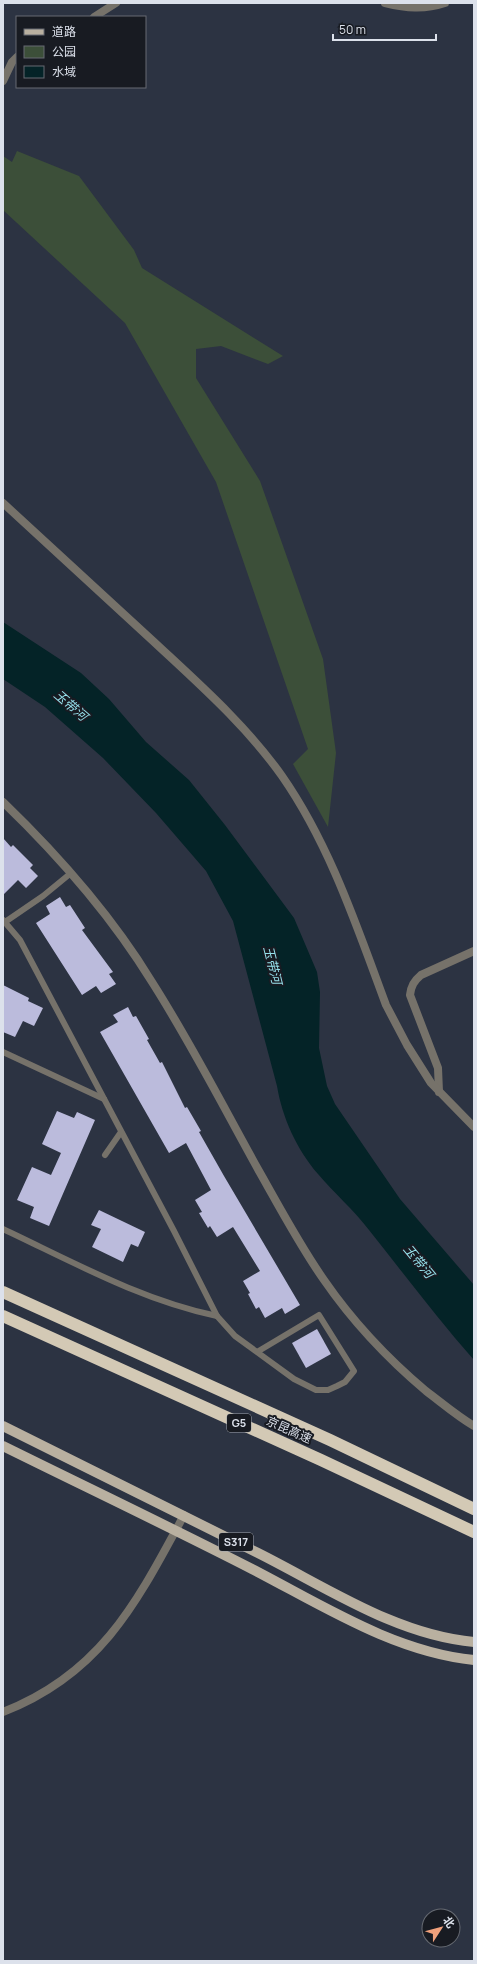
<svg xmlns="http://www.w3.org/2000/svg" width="477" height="1964" viewBox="0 0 477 1964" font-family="Manrope,'Noto Sans SC',sans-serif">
	<rect width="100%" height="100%" fill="#2c3342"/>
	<!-- green -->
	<path fill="#3c4f39" d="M 17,151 L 79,176 L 134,250 L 142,268 L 283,356 L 268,364 L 221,346 L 196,349 L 196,378 L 260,481 L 323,659 L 336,753 L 328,827 L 293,764 L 308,749 L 216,482 L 125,323 L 3,210 L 3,156 L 12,162 Z"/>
	<!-- water -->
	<path fill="#042327" d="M 3,622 L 81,673 L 109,699 L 146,742 L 189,780 L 225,825 L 294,918 L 317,972 L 320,992 L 319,1048 L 327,1086 L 335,1104 L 400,1199 L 474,1285 L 474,1360 C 437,1318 404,1274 369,1230 C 354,1210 334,1193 318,1174 C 297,1150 282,1117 277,1086 L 233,921 L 206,871 L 156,813 L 103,758 L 45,707 L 3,679 Z"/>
	<!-- building -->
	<g fill="#bbbbdc">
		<path d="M 3,838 L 11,847 L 13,845 L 33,865 L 30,868 L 38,876 L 26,888 L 18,880 L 3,895 Z"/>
		<path d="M 60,897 L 66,907 L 70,905 L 85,928 L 82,930 L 113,972 L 109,974 L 116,984 L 101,993 L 96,986 L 82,995 L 36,923 L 50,914 L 46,906 Z"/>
		<path d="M 3,985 L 29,998 L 28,1001 L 43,1008 L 34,1026 L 23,1021 L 15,1037 L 3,1032 Z"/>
		<path d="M 128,1007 L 133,1017 L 136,1016 L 149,1039 L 147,1040 L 160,1063 L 162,1062 L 185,1108 L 187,1107 L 201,1131 L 199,1132 L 224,1176 L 300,1305 L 285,1314 L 282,1308 L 265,1318 L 259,1307 L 256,1309 L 248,1294 L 250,1293 L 243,1281 L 260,1271 L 233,1227 L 217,1237 L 210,1226 L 208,1228 L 199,1213 L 202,1212 L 195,1200 L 211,1190 L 186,1143 L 169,1153 L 100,1032 L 118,1022 L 113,1015 Z"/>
		<path d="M 57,1111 L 74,1118 L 77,1112 L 95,1120 L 49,1226 L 30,1218 L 34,1207 L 17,1200 L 32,1167 L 51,1175 L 61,1153 L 42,1144 Z"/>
		<path d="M 99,1210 L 145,1232 L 138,1247 L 131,1244 L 123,1262 L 92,1247 L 101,1229 L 91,1225 Z"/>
		<path d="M 317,1329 L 331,1354 L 306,1368 L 292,1343 Z"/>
	</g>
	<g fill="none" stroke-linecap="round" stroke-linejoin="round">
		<!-- service -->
		<g stroke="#76726a" stroke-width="6">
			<path d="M 3,920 L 20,940 L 174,1231 L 217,1316 L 235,1336 L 294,1379 L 316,1390 L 328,1390 L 337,1386 L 345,1382 L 354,1371 L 319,1315 L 257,1352"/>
			<path d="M 5,922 L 43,896 L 71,873"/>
			<path d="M 3,1052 L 104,1099"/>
			<path d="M 105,1155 L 121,1132"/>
			<path d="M 3,1229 C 73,1262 141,1300 217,1316"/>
		</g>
		<!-- minor -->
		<g stroke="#76726a" stroke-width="8">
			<path d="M 385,3 C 406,8 424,10 445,3"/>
			<path d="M 94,17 L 116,3"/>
			<path d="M 3,81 L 12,62 L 17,57"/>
			<path d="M 439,1092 L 438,1068 L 410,995 C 411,986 414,981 421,975 L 474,951"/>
		</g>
		<!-- tertiary -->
		<g stroke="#76726a" stroke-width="8">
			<path d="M 3,503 C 53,549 103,595 153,641 C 198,683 246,725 282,776 C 330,845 357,927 386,1005 L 407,1045 L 431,1083 L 474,1127"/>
			<path d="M 3,802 C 59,856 111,915 152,982 C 191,1043 224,1108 259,1171 C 280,1208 300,1246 324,1280 C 353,1322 388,1359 426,1391 C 442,1403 457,1416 474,1426"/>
			<path d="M 3,1712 C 101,1674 137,1602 184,1515"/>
		</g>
		<!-- primary -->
		<g stroke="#b9b0a0" stroke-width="10">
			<path d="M 3,1426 C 88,1468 173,1510 258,1553 C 326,1587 396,1635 474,1642"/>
			<path d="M 3,1446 C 86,1487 170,1527 252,1569 C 322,1605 394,1652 474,1660"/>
		</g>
		<!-- motorway -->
		<g stroke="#d3c9b5" stroke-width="12">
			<path d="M 3,1292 L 330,1440 L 474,1509"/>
			<path d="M 3,1316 L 321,1460 L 474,1532"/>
		</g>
	</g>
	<g text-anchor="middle" stroke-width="4" stroke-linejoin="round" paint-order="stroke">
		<!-- shield labels -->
		<g fill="#181b22" stroke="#a1a6af" stroke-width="1">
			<rect x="227" y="1414" width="24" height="18" rx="3"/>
			<rect x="219" y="1533" width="34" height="18" rx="3"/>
		</g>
		<g font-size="11" font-weight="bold" fill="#dce1eb">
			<text x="239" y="1427">G5</text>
			<text x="236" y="1546">S317</text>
		</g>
		<!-- street labels -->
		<g font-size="12" fill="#dce1eb" stroke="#181b22">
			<text transform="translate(289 1430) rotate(24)" y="4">京昆高速</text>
		</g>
		<!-- water labels -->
		<g font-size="13" font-style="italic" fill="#95dfea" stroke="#181b22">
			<text transform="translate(71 705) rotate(41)" y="5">玉带河</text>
			<text transform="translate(273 965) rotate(76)" y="5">玉带河</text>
			<text transform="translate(419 1261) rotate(50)" y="5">玉带河</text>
		</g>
	</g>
	<!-- border -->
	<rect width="477" height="1964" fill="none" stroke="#dce1eb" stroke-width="8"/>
	<!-- legend -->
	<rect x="16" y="16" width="130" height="72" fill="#181b22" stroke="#666a72"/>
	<rect x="24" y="29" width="20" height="6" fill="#b9b0a0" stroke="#666a72"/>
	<text x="52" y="36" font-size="12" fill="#dce1eb">道路</text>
	<rect x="24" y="46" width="20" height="12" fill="#3c4f39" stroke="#666a72"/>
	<text x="52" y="56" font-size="12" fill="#dce1eb">公园</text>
	<rect x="24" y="66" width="20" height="12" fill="#042327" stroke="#666a72"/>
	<text x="52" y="76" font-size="12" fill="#dce1eb">水域</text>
	<!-- north arrow -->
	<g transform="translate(441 1928) rotate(54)"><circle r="19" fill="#181b22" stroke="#666a72"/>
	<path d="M0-3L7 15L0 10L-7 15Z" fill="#f1a17c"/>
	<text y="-6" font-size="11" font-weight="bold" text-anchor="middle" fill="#dce1eb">北</text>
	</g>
	<!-- scale -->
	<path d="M333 34v6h103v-6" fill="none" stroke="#dce1eb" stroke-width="2"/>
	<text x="339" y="34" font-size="12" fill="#dce1eb" stroke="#181b22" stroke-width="3" paint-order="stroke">50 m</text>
</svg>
